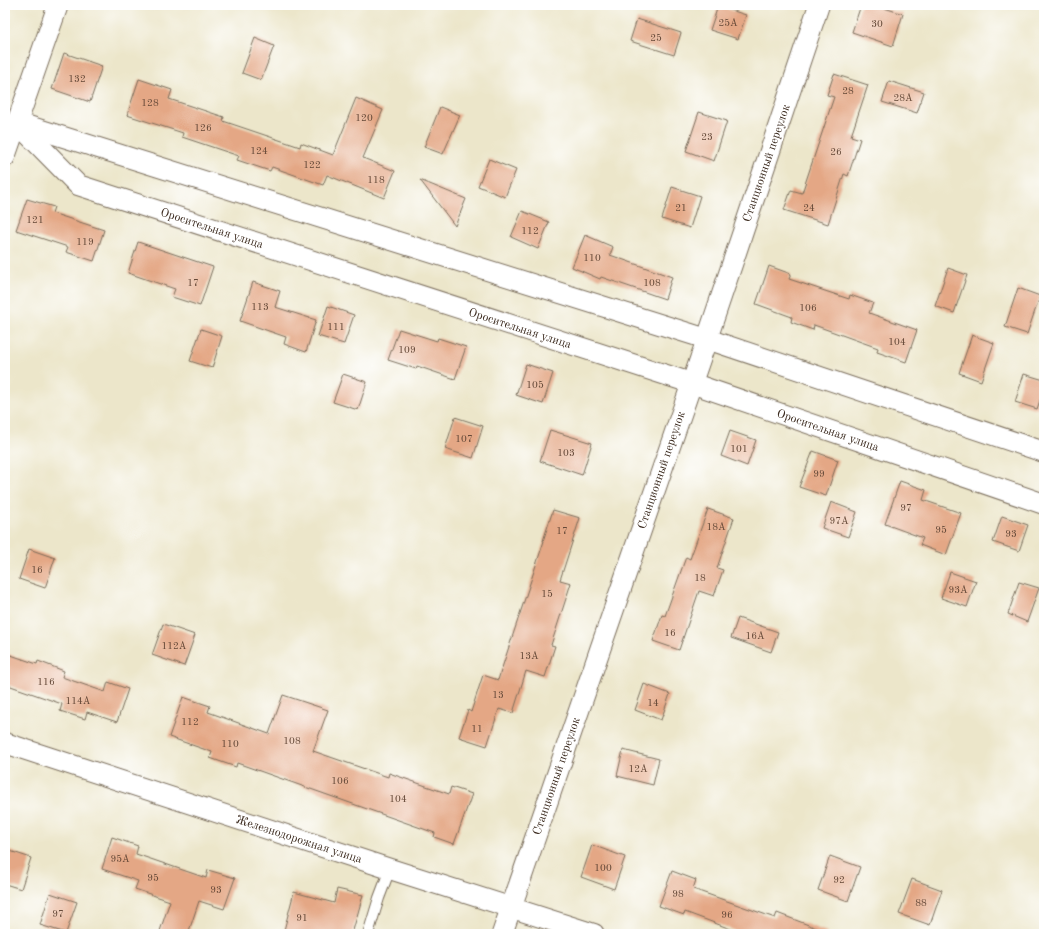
<svg xmlns="http://www.w3.org/2000/svg" width="1049" height="939" viewBox="0 0 1049 939" font-family="'Old Standard TT',serif">
	<rect width="100%" height="100%" fill="#fff"/>
	<filter id="ink" filterUnits="userSpaceOnUse"><feTurbulence type="fractalNoise" baseFrequency=".025" numOctaves="2"/><feDisplacementMap in="SourceGraphic" scale="8" xChannelSelector="R" yChannelSelector="G"/><feConvolveMatrix kernelMatrix="1 2 1 2 8 2 1 2 1" color-interpolation-filters="sRGB"/></filter>
	<filter id="wash" filterUnits="userSpaceOnUse"><feTurbulence type="fractalNoise" baseFrequency=".012" numOctaves="4" result="noise"/><feDisplacementMap in="SourceGraphic" scale="16" xChannelSelector="R" yChannelSelector="G"/><feGaussianBlur stdDeviation="0.9" result="paint"/><feColorMatrix in="noise" values="0 0 0 0 0 0 0 0 0 0 0 0 0 0 0 0 0 1.4 0 .05"/><feComposite in="paint" operator="in"/></filter>
	<g filter="url(#wash)">
		<rect width="100%" height="100%" fill="#ece6ca"/>
		<g id="blocks">
			<!-- building -->
			<g fill="#e4a785">
				<path d="M 861,5 L 875,5 L 903,14 L 893,46 L 852,32 Z"/>
				<path d="M 718,6 L 746,15 L 738,39 L 710,30 Z"/>
				<path d="M 637,19 L 681,33 L 674,55 L 630,41 Z"/>
				<path d="M 255,38 L 274,46 L 261,80 L 242,73 Z"/>
				<path d="M 64,53 L 102,66 L 90,102 L 52,89 Z"/>
				<path d="M 834,74 L 868,85 L 851,136 L 860,139 L 848,176 L 844,174 L 828,224 L 784,210 L 791,190 L 802,193 L 834,97 L 827,95 Z"/>
				<path d="M 139,79 L 172,90 L 169,99 L 224,117 L 223,121 L 300,147 L 301,143 L 333,155 L 356,98 L 383,110 L 363,158 L 395,171 L 384,198 L 327,175 L 323,185 L 272,167 L 270,171 L 237,160 L 239,156 L 182,137 L 183,133 L 127,115 Z"/>
				<path d="M 889,81 L 924,92 L 917,113 L 882,102 Z"/>
				<path d="M 440,107 L 460,115 L 443,154 L 424,147 Z"/>
				<path d="M 699,112 L 727,121 L 714,161 L 686,151 Z"/>
				<path d="M 489,159 L 516,170 L 505,197 L 478,186 Z"/>
				<path d="M 420,180 L 466,199 L 455,226 Z"/>
				<path d="M 672,187 L 700,196 L 690,228 L 662,219 Z"/>
				<path d="M 27,199 L 54,207 L 52,213 L 104,230 L 94,261 L 66,252 L 68,247 L 16,230 Z"/>
				<path d="M 522,211 L 549,222 L 538,249 L 511,237 Z"/>
				<path d="M 585,235 L 613,247 L 610,255 L 672,277 L 665,299 L 601,277 L 600,279 L 572,267 Z"/>
				<path d="M 138,242 L 213,267 L 200,306 L 172,297 L 175,289 L 128,273 Z"/>
				<path d="M 769,266 L 791,274 L 789,279 L 849,299 L 850,295 L 873,303 L 869,313 L 917,330 L 906,362 L 877,352 L 878,348 L 814,325 L 813,330 L 791,322 L 792,317 L 756,304 Z"/>
				<path d="M 948,268 L 967,275 L 954,313 L 935,306 Z"/>
				<path d="M 253,282 L 280,291 L 275,307 L 316,320 L 306,352 L 284,344 L 286,337 L 240,321 Z"/>
				<path d="M 1018,288 L 1040,296 L 1027,334 L 1005,327 Z"/>
				<path d="M 328,306 L 354,315 L 344,344 L 318,336 Z"/>
				<path d="M 201,329 L 222,336 L 212,368 L 190,361 Z"/>
				<path d="M 399,329 L 437,341 L 438,338 L 466,347 L 455,379 L 417,366 L 416,369 L 388,360 Z"/>
				<path d="M 972,335 L 994,343 L 981,381 L 959,373 Z"/>
				<path d="M 526,364 L 553,373 L 543,404 L 516,395 Z"/>
				<path d="M 343,374 L 367,382 L 358,410 L 333,402 Z"/>
				<path d="M 1024,374 L 1044,380 L 1044,389 L 1037,409 L 1015,402 Z"/>
				<path d="M 455,417 L 483,426 L 473,458 L 445,449 Z"/>
				<path d="M 550,430 L 592,443 L 582,475 L 540,461 Z"/>
				<path d="M 730,431 L 756,440 L 747,466 L 721,456 Z"/>
				<path d="M 813,451 L 838,460 L 826,496 L 799,487 Z"/>
				<path d="M 900,481 L 926,490 L 923,500 L 961,513 L 946,555 L 920,545 L 923,538 L 885,524 Z"/>
				<path d="M 831,502 L 857,512 L 848,537 L 822,528 Z"/>
				<path d="M 708,509 L 734,518 L 717,568 L 723,570 L 714,596 L 699,591 L 679,650 L 653,641 L 662,615 L 665,616 L 686,557 L 690,559 Z"/>
				<path d="M 553,510 L 580,518 L 560,580 L 571,583 L 551,645 L 555,646 L 545,677 L 526,671 L 513,713 L 499,709 L 487,746 L 459,737 L 468,710 L 471,712 L 483,675 L 498,680 L 544,541 L 543,541 Z"/>
				<path d="M 1002,516 L 1028,525 L 1019,551 L 993,542 Z"/>
				<path d="M 29,549 L 55,558 L 45,588 L 19,579 Z"/>
				<path d="M 950,572 L 976,581 L 967,607 L 941,598 Z"/>
				<path d="M 1019,582 L 1039,588 L 1027,622 L 1008,614 Z"/>
				<path d="M 738,618 L 778,632 L 771,652 L 731,638 Z"/>
				<path d="M 163,624 L 195,635 L 184,666 L 152,655 Z"/>
				<path d="M 5,653 L 37,664 L 38,661 L 64,671 L 62,677 L 105,692 L 108,682 L 128,689 L 117,722 L 87,712 L 85,719 L 60,711 L 62,704 L 5,684 Z"/>
				<path d="M 644,684 L 670,694 L 661,720 L 635,710 Z"/>
				<path d="M 283,695 L 328,710 L 313,751 L 388,777 L 389,773 L 449,794 L 451,787 L 472,794 L 454,844 L 434,837 L 435,833 L 237,763 L 236,767 L 210,758 L 212,752 L 169,737 L 183,697 L 210,706 L 208,712 L 269,734 Z"/>
				<path d="M 623,750 L 659,759 L 653,785 L 617,776 Z"/>
				<path d="M 112,837 L 138,846 L 136,854 L 206,878 L 208,870 L 235,878 L 224,909 L 199,901 L 188,934 L 159,934 L 170,901 L 135,889 L 138,881 L 102,869 Z"/>
				<path d="M 592,845 L 625,857 L 614,889 L 581,877 Z"/>
				<path d="M 10,851 L 31,858 L 21,889 L 5,884 L 5,866 Z"/>
				<path d="M 830,856 L 860,867 L 848,901 L 818,890 Z"/>
				<path d="M 672,871 L 696,880 L 693,889 L 775,918 L 777,913 L 827,932 L 827,934 L 744,934 L 685,912 L 684,915 L 659,906 Z"/>
				<path d="M 912,879 L 942,890 L 930,925 L 899,914 Z"/>
				<path d="M 337,889 L 363,895 L 352,934 L 283,934 L 294,892 L 334,903 Z"/>
				<path d="M 50,893 L 77,902 L 66,933 L 40,925 Z"/>
			</g>
		</g>
	</g>
	<g filter="url(#ink)">
		<use href="#blocks" fill-opacity="0" stroke="#796c5a" stroke-width="1"/>
		<g fill="none" stroke-linecap="round" stroke-linejoin="round">
			<defs>
				<path id="service" d="M 368,934 L 379,898 L 390,869"/>
				<g id="minor">
					<path d="M 16,122 L 78,185 L 691,383 L 1044,504"/>
					<path d="M 19,123 L 707,339 L 1044,452"/>
					<path d="M 5,157 L 58,5"/>
					<path d="M 5,743 L 390,869 L 594,934"/>
					<path d="M 502,934 L 707,339 L 819,5"/>
				</g>
			</defs>
			<!-- service casing -->
			<use href="#service" stroke="#796c5a" stroke-width="12"/>
			<!-- minor casing -->
			<use href="#minor" stroke="#796c5a" stroke-width="22"/>
			<!-- service -->
			<use href="#service" stroke="#fff" stroke-width="10"/>
			<!-- minor -->
			<use href="#minor" stroke="#fff" stroke-width="20"/>
		</g>
	</g>
	<g text-anchor="middle" stroke-width="3.5" stroke-linejoin="round" paint-order="stroke">
		<!-- number labels -->
		<g font-size="10" fill="#654938">
			<text x="728" y="26">25А</text>
			<text x="877" y="27">30</text>
			<text x="656" y="41">25</text>
			<text x="77" y="82">132</text>
			<text x="848" y="94">28</text>
			<text x="903" y="101">28А</text>
			<text x="150" y="106">128</text>
			<text x="364" y="121">120</text>
			<text x="203" y="131">126</text>
			<text x="707" y="140">23</text>
			<text x="259" y="154">124</text>
			<text x="836" y="155">26</text>
			<text x="312" y="168">122</text>
			<text x="376" y="183">118</text>
			<text x="681" y="211">21</text>
			<text x="809" y="211">24</text>
			<text x="35" y="223">121</text>
			<text x="530" y="234">112</text>
			<text x="85" y="245">119</text>
			<text x="592" y="261">110</text>
			<text x="193" y="286">17</text>
			<text x="652" y="286">108</text>
			<text x="260" y="310">113</text>
			<text x="808" y="311">106</text>
			<text x="336" y="330">111</text>
			<text x="897" y="345">104</text>
			<text x="407" y="353">109</text>
			<text x="535" y="388">105</text>
			<text x="464" y="442">107</text>
			<text x="739" y="452">101</text>
			<text x="566" y="456">103</text>
			<text x="819" y="477">99</text>
			<text x="906" y="511">97</text>
			<text x="839" y="524">97А</text>
			<text x="716" y="530">18А</text>
			<text x="941" y="533">95</text>
			<text x="562" y="534">17</text>
			<text x="1011" y="537">93</text>
			<text x="37" y="573">16</text>
			<text x="700" y="581">18</text>
			<text x="958" y="593">93А</text>
			<text x="547" y="597">15</text>
			<text x="670" y="636">16</text>
			<text x="755" y="639">16А</text>
			<text x="174" y="649">112А</text>
			<text x="529" y="659">13А</text>
			<text x="46" y="685">116</text>
			<text x="498" y="698">13</text>
			<text x="78" y="704">114А</text>
			<text x="653" y="706">14</text>
			<text x="190" y="725">112</text>
			<text x="477" y="732">11</text>
			<text x="292" y="744">108</text>
			<text x="230" y="747">110</text>
			<text x="638" y="772">12А</text>
			<text x="340" y="784">106</text>
			<text x="398" y="802">104</text>
			<text x="120" y="862">95А</text>
			<text x="603" y="871">100</text>
			<text x="153" y="881">95</text>
			<text x="839" y="883">92</text>
			<text x="216" y="893">93</text>
			<text x="678" y="897">98</text>
			<text x="921" y="906">88</text>
			<text x="58" y="917">97</text>
			<text x="727" y="918">96</text>
			<text x="302" y="921">91</text>
		</g>
		<!-- street labels -->
		<g font-size="12" fill="#3b2a1e" stroke="#fff">
			<text transform="translate(766 163) rotate(-71)" y="4">Станционный переулок</text>
			<text transform="translate(212 228) rotate(18)" y="4">Оросительная улица</text>
			<text transform="translate(520 328) rotate(18)" y="4">Оросительная улица</text>
			<text transform="translate(828 430) rotate(19)" y="4">Оросительная улица</text>
			<text transform="translate(661 470) rotate(-71)" y="4">Станционный переулок</text>
			<text transform="translate(556 776) rotate(-71)" y="4">Станционный переулок</text>
			<text transform="translate(299 839) rotate(18)" y="4">Железнодорожная улица</text>
		</g>
	</g>
	<!-- margin -->
	<rect width="1049" height="939" fill="none" stroke="#fff" stroke-width="20"/>
</svg>
